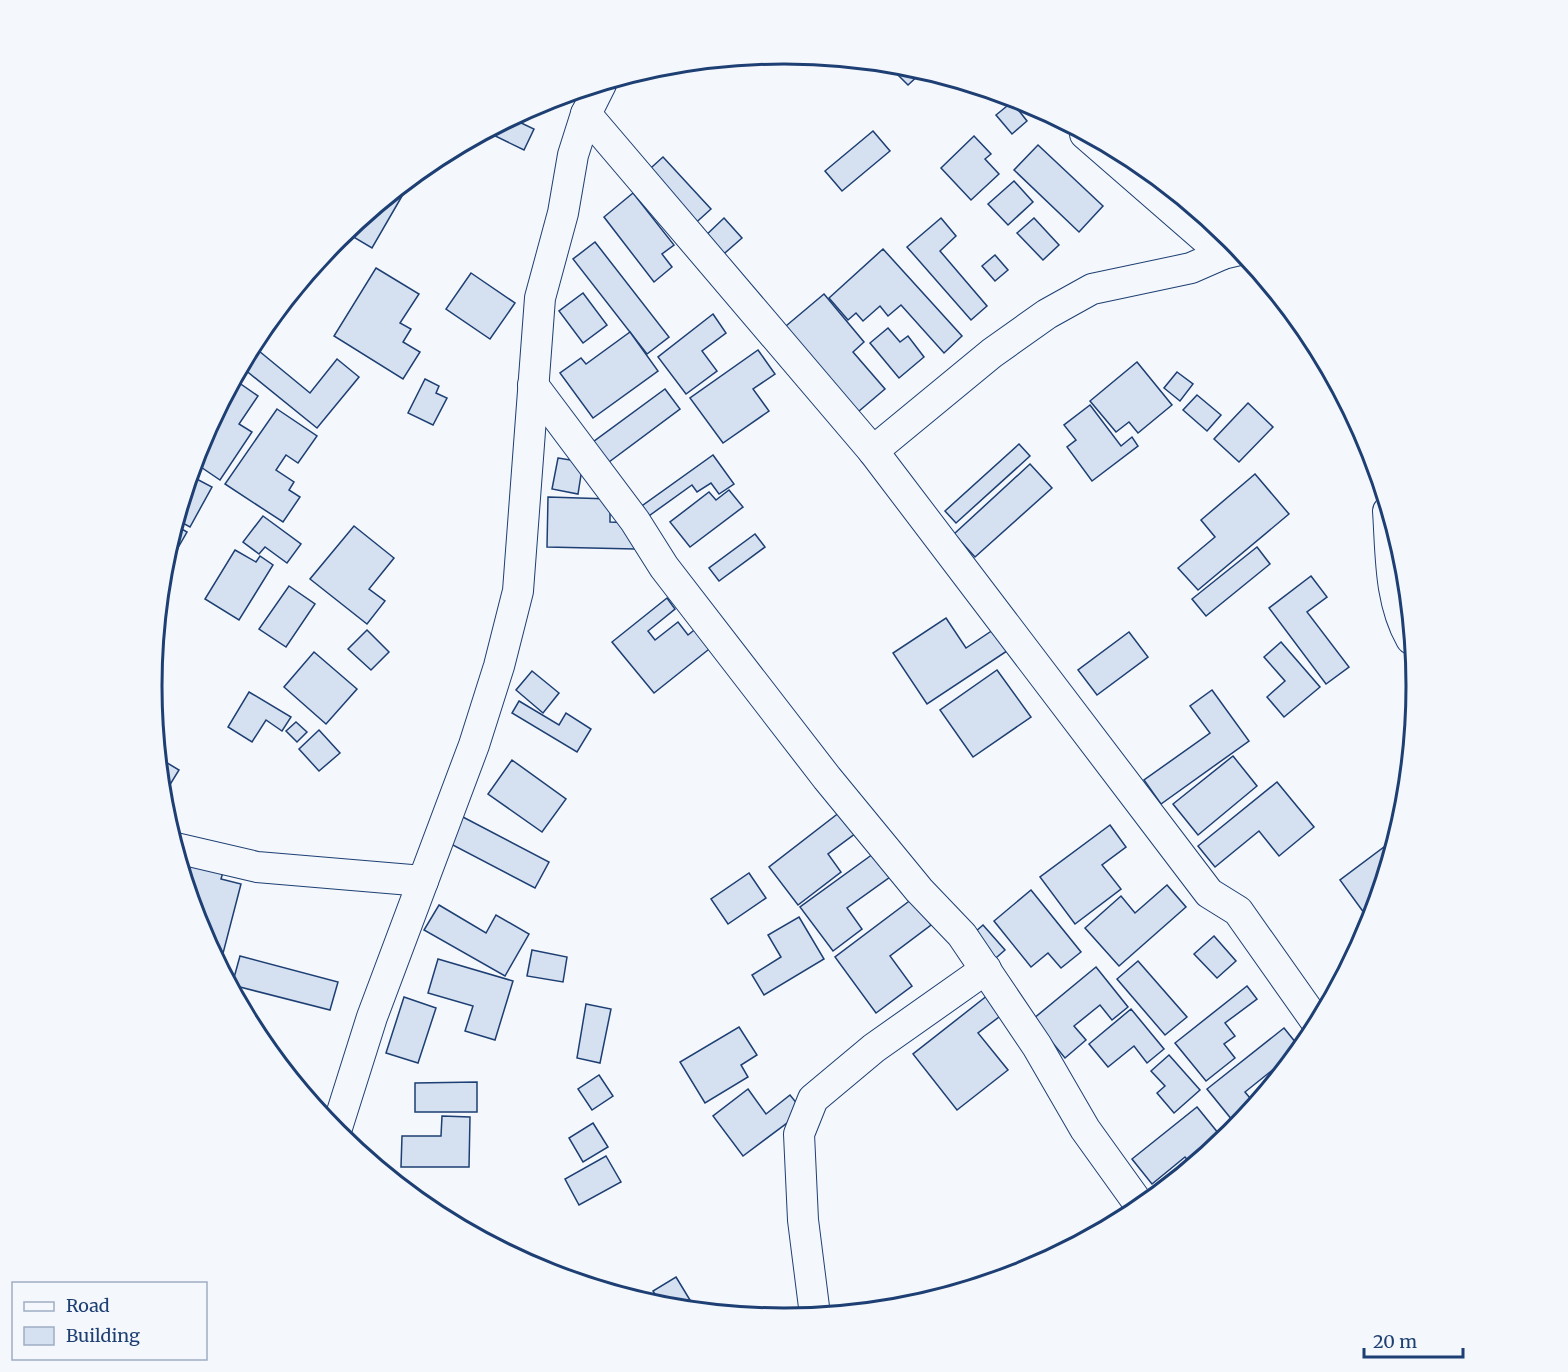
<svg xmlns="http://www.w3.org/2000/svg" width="1568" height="1372" viewBox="0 0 1568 1372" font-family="Merriweather,serif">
	<rect width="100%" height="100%" fill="#f4f7fb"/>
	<!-- building -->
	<g fill="#d5e0f0" stroke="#1d3f73" stroke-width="1.5">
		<path d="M 896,65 L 908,66 L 923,71 L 908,85 L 892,69 Z"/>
		<path d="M 1012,102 L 1027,121 L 1012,134 L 996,115 Z"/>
		<path d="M 517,115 L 515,120 L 534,129 L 524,150 L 487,132 Z"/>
		<path d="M 873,131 L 890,151 L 842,191 L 825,171 Z"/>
		<path d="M 974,136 L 991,154 L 985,159 L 999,174 L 971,200 L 941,168 Z"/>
		<path d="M 1038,145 L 1103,206 L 1079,232 L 1014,170 Z"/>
		<path d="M 663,157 L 711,209 L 690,228 L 642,176 Z"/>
		<path d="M 413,177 L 372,248 L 345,232 Z"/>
		<path d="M 1014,181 L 1033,202 L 1008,225 L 988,204 Z"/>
		<path d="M 633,193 L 674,245 L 662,254 L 672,267 L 654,282 L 604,217 Z"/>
		<path d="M 724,218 L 742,238 L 718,259 L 701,240 Z"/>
		<path d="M 941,218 L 956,236 L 940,251 L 987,306 L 971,320 L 907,247 Z"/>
		<path d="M 1034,218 L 1059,245 L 1043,260 L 1017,233 Z"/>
		<path d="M 595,242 L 669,337 L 647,354 L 573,259 Z"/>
		<path d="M 883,249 L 962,336 L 944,353 L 901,305 L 888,316 L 880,306 L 863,321 L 856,313 L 848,320 L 829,298 Z"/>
		<path d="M 995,255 L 1008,270 L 995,281 L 982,266 Z"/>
		<path d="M 376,268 L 419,294 L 400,323 L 411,329 L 403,342 L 420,352 L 403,379 L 334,336 Z"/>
		<path d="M 471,273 L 515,303 L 490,339 L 446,309 Z"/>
		<path d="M 583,293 L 607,325 L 583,343 L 559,311 Z"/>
		<path d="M 824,294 L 864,342 L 853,352 L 885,389 L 852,417 L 780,331 Z"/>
		<path d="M 713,314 L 726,333 L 702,351 L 717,371 L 686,394 L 658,357 Z"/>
		<path d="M 888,328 L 900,342 L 908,336 L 924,357 L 899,378 L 870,343 Z"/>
		<path d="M 630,332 L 658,371 L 593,418 L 560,373 L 581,358 L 586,364 Z"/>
		<path d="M 758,350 L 775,374 L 753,389 L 769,411 L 723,443 L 690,398 Z"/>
		<path d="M 259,351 L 310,393 L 337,359 L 359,377 L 317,428 L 244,369 Z"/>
		<path d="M 1137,362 L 1172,405 L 1138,433 L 1129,422 L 1116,432 L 1090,401 Z"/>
		<path d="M 1177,372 L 1193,384 L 1180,401 L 1164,388 Z"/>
		<path d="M 425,379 L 439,386 L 436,393 L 447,398 L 433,425 L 408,413 Z"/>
		<path d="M 235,380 L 258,396 L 239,424 L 252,432 L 220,480 L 195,463 L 200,444 Z"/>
		<path d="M 665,389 L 680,409 L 609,462 L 593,442 Z"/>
		<path d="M 1197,395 L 1221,415 L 1207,431 L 1183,410 Z"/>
		<path d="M 1248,403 L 1273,427 L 1239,462 L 1214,439 Z"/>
		<path d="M 1090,405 L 1121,446 L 1132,437 L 1138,446 L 1092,481 L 1067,447 L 1076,440 L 1064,425 Z"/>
		<path d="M 277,409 L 317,436 L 298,463 L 286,455 L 276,470 L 294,482 L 289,490 L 300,497 L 283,522 L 225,484 Z"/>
		<path d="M 1019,444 L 1030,456 L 956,523 L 945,511 Z"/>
		<path d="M 713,455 L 734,484 L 719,494 L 711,483 L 697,492 L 692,485 L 646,518 L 639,508 Z"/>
		<path d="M 558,458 L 583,462 L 578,494 L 552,489 Z"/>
		<path d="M 1030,464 L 1052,488 L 975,557 L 954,534 Z"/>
		<path d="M 1255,474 L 1289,514 L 1198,590 L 1178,568 L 1215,537 L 1201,520 Z"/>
		<path d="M 191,476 L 212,487 L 190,527 L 177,520 Z"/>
		<path d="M 729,490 L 743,507 L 690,547 L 670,522 L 709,492 L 716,500 Z"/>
		<path d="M 548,497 L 610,499 L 610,522 L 635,523 L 635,549 L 547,547 Z"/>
		<path d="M 263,516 L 301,544 L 287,563 L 265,547 L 259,554 L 243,542 Z"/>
		<path d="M 175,525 L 187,532 L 179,546 L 171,541 Z"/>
		<path d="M 354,526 L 394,558 L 369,589 L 385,601 L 367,624 L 310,579 Z"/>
		<path d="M 755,534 L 765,547 L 719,581 L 709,568 Z"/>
		<path d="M 170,544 L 178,548 L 167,569 L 164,568 L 164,562 Z"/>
		<path d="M 1257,547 L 1270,564 L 1206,616 L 1192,599 Z"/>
		<path d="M 235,550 L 256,562 L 260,556 L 273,565 L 239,620 L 205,599 Z"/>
		<path d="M 1311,576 L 1327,597 L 1307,612 L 1349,667 L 1326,684 L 1269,608 Z"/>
		<path d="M 289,586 L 315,604 L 286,647 L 259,629 Z"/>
		<path d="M 667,598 L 675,609 L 648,631 L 655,640 L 678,622 L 688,635 L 698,627 L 713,646 L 654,693 L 612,642 Z"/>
		<path d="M 946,618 L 966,648 L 993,630 L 1007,651 L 927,704 L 893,653 Z"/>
		<path d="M 367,630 L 389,652 L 371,670 L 348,649 Z"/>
		<path d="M 1129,632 L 1148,657 L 1097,695 L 1078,670 Z"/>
		<path d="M 1281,642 L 1320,687 L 1284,717 L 1267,697 L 1285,681 L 1264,657 Z"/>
		<path d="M 314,652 L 357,689 L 326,724 L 284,687 Z"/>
		<path d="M 997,670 L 1031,717 L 973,757 L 940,710 Z"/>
		<path d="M 532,671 L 559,693 L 543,713 L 516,690 Z"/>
		<path d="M 1212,690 L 1249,741 L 1161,804 L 1144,780 L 1210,733 L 1190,706 Z"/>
		<path d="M 249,692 L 291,717 L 282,731 L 266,720 L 252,742 L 228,727 Z"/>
		<path d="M 519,701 L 559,725 L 566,713 L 591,729 L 577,752 L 512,713 Z"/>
		<path d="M 296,722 L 307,732 L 297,742 L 286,731 Z"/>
		<path d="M 319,730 L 340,753 L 319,771 L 299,749 Z"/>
		<path d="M 1233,756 L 1257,786 L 1198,835 L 1173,804 Z"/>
		<path d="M 159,758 L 179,770 L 163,796 Z"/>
		<path d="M 512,760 L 566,799 L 542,832 L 488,794 Z"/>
		<path d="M 1277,782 L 1314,827 L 1279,856 L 1259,831 L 1215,867 L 1198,846 Z"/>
		<path d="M 840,812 L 856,833 L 828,854 L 841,872 L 798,905 L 769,867 Z"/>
		<path d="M 461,816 L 549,862 L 535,888 L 447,842 Z"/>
		<path d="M 1110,825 L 1126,847 L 1102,865 L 1121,889 L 1075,924 L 1040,877 Z"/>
		<path d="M 1392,841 L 1394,843 L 1370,921 L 1340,880 Z"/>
		<path d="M 873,854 L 890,877 L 847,908 L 862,929 L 833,951 L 800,907 Z"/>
		<path d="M 179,857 L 224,869 L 221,879 L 241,884 L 220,965 L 200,928 Z"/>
		<path d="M 749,873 L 766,898 L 728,924 L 711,899 Z"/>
		<path d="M 1167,885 L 1186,907 L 1119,966 L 1085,928 L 1121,896 L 1135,913 Z"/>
		<path d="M 1031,890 L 1081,952 L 1061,968 L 1048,953 L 1031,967 L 994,921 Z"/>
		<path d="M 912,899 L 931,925 L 890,956 L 912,986 L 876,1013 L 835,957 Z"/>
		<path d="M 439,905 L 486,933 L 496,915 L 529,934 L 505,976 L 424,930 Z"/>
		<path d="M 799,917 L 824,959 L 764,995 L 752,975 L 781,957 L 768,935 Z"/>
		<path d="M 983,925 L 1005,950 L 989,964 L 967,939 Z"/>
		<path d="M 1214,936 L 1236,961 L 1217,978 L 1194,954 Z"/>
		<path d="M 532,950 L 567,957 L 563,982 L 527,976 Z"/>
		<path d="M 240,956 L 338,982 L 330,1010 L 232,985 Z"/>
		<path d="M 438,959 L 513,981 L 495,1040 L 465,1031 L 473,1006 L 428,993 Z"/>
		<path d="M 1138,961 L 1187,1017 L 1165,1035 L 1117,979 Z"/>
		<path d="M 1096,967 L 1128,1007 L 1112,1020 L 1100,1005 L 1074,1026 L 1086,1040 L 1065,1058 L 1033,1019 Z"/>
		<path d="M 1247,986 L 1257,999 L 1225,1023 L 1235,1036 L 1224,1044 L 1235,1058 L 1206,1081 L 1175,1043 Z"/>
		<path d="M 988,995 L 1003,1014 L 978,1033 L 1008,1070 L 957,1110 L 913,1054 Z"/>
		<path d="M 404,997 L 436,1008 L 418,1063 L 386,1053 Z"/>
		<path d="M 586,1004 L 611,1009 L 600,1063 L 577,1058 Z"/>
		<path d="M 1131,1009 L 1164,1049 L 1147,1063 L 1134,1046 L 1108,1067 L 1089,1044 Z"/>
		<path d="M 739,1027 L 757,1055 L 741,1065 L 748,1077 L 705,1103 L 680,1062 Z"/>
		<path d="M 1284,1028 L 1300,1048 L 1245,1092 L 1255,1104 L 1237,1126 L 1207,1089 Z"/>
		<path d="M 1169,1055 L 1200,1090 L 1174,1113 L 1157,1093 L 1165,1086 L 1151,1071 Z"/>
		<path d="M 599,1075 L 613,1096 L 592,1110 L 578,1089 Z"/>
		<path d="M 477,1082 L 477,1112 L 415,1112 L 415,1083 Z"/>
		<path d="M 748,1089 L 766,1114 L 790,1095 L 803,1111 L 743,1156 L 713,1116 Z"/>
		<path d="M 1197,1107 L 1223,1139 L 1192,1165 L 1185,1157 L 1152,1184 L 1132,1159 Z"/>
		<path d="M 442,1116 L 470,1117 L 469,1167 L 401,1167 L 402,1136 L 441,1136 Z"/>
		<path d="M 593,1123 L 608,1147 L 583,1162 L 569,1138 Z"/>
		<path d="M 606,1156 L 621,1182 L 579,1205 L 565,1179 Z"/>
		<path d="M 676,1277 L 693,1305 L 687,1308 L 658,1305 L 661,1304 L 653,1291 Z"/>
	</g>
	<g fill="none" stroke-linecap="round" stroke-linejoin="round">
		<defs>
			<g id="minor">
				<path d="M 586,114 L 873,451 L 1209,893 L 1238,911 L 1317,1023"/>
				<path d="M 1085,134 L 1223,254"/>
				<path d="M 533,385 L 635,521 L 664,567 L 827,778 L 919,890 L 962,935 L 1037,1046 L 1085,1129 L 1141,1207"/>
				<path d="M 873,451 L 992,353 L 1047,314 L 1092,289 L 1191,268 L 1223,254 L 1240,250"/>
				<path d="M 1388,511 C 1391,554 1389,600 1411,639"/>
				<path d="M 176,848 L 257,867 L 423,881"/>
				<path d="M 336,1131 L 372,1017 L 474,745 L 499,666 L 518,591 L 540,298 L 563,213 L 573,155 L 586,114 L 601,84"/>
				<path d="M 815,1315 L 803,1220 L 799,1134 L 813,1099 L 874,1048 L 986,969"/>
			</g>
		</defs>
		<!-- minor casing -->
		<use href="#minor" stroke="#1d3f73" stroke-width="32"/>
		<!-- minor -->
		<use href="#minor" stroke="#f4f7fb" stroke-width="30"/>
	</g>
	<!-- crop -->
	<path d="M0 0H1568V1372H0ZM162 686a622 622 0 1 1 1244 0a622 622 0 1 1-1244 0Z" fill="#f4f7fb" fill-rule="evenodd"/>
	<path fill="none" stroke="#1d3f73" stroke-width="3" d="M162 686a622 622 0 1 1 1244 0a622 622 0 1 1-1244 0Z"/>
	<!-- legend -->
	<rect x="12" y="1282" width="195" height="78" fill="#f4f7fb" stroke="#9eadc5" stroke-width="1.5"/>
	<rect x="24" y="1302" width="30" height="9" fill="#f4f7fb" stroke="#9eadc5" stroke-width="1.5"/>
	<text x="66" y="1312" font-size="18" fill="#1d3f73">Road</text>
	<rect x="24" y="1327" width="30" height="18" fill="#d5e0f0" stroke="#9eadc5" stroke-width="1.5"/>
	<text x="66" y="1342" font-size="18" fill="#1d3f73">Building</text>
	<!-- scale -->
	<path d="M1364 1348v9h99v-9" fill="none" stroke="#1d3f73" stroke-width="3"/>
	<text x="1373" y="1348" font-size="18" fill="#1d3f73" stroke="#f4f7fb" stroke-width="4.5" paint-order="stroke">20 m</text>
</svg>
